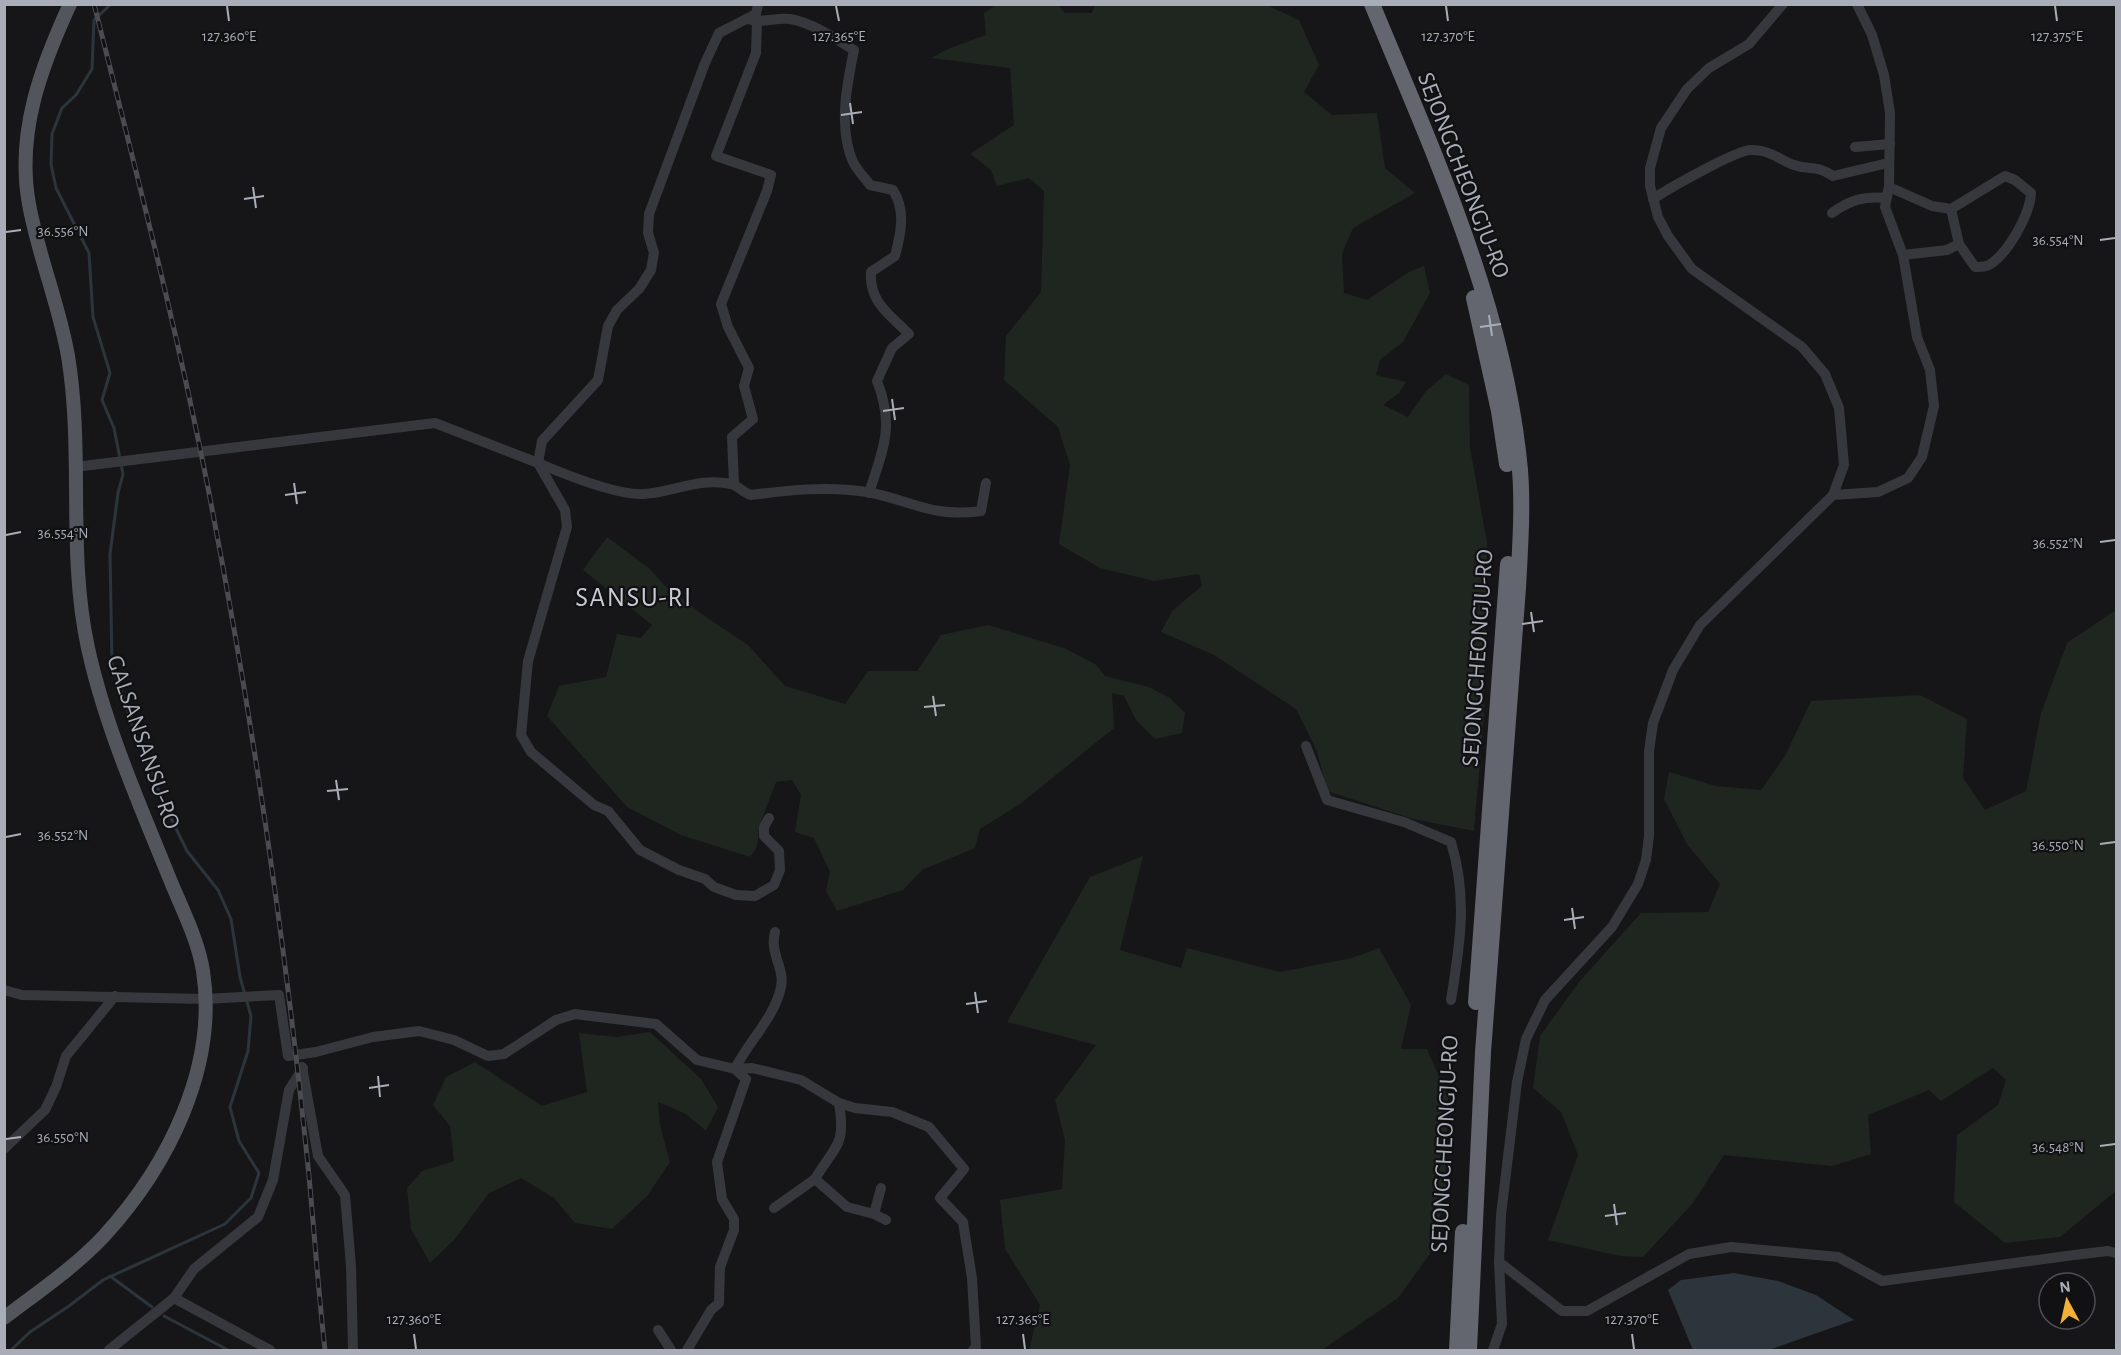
<svg xmlns="http://www.w3.org/2000/svg" width="2121" height="1355" viewBox="0 0 2121 1355" font-family="'Alegreya Sans',sans-serif">
	<rect width="100%" height="100%" fill="#161618"/>
	<!-- green -->
	<g fill="#1e261f">
		<path d="M 996,5 L 1058,5 L 1065,13 L 1092,13 L 1095,5 L 1266,5 L 1299,20 L 1319,65 L 1304,92 L 1332,115 L 1377,113 L 1385,168 L 1415,193 L 1353,228 L 1342,254 L 1344,293 L 1367,300 L 1409,272 L 1424,266 L 1430,293 L 1403,342 L 1380,360 L 1376,375 L 1406,382 L 1399,393 L 1383,405 L 1408,417 L 1426,391 L 1446,374 L 1469,385 L 1470,448 L 1487,542 L 1484,716 L 1474,831 L 1413,819 L 1327,791 L 1317,751 L 1296,709 L 1214,655 L 1161,632 L 1172,611 L 1202,586 L 1199,574 L 1154,581 L 1100,568 L 1059,544 L 1070,465 L 1058,427 L 1004,380 L 1006,336 L 1041,292 L 1044,191 L 1029,178 L 997,186 L 991,170 L 970,154 L 1014,125 L 1010,68 L 931,58 L 948,49 L 986,35 L 984,13 Z"/>
		<path d="M 607,537 L 649,568 L 665,586 L 706,617 L 748,645 L 785,686 L 845,704 L 868,671 L 917,671 L 941,635 L 988,625 L 1064,648 L 1095,664 L 1105,676 L 1149,687 L 1170,698 L 1185,713 L 1182,733 L 1155,739 L 1136,720 L 1124,696 L 1112,693 L 1114,728 L 1020,804 L 980,829 L 975,848 L 922,870 L 903,890 L 837,911 L 826,891 L 830,872 L 814,838 L 795,832 L 801,795 L 792,780 L 776,782 L 759,827 L 757,847 L 750,857 L 681,835 L 627,807 L 547,716 L 559,686 L 606,677 L 617,634 L 641,638 L 652,625 L 583,570 Z"/>
		<path d="M 2116,610 L 2116,1191 L 2060,1237 L 2005,1243 L 1954,1202 L 1957,1135 L 1998,1105 L 2006,1080 L 1993,1068 L 1941,1101 L 1929,1090 L 1868,1115 L 1871,1154 L 1832,1166 L 1724,1155 L 1693,1203 L 1643,1257 L 1620,1256 L 1548,1240 L 1578,1155 L 1561,1112 L 1533,1088 L 1540,1036 L 1579,982 L 1641,913 L 1708,912 L 1720,884 L 1687,844 L 1664,799 L 1669,772 L 1716,786 L 1761,790 L 1785,756 L 1811,701 L 1920,695 L 1967,719 L 1963,778 L 1985,810 L 2026,791 L 2041,713 L 2067,643 Z"/>
		<path d="M 1143,856 L 1120,950 L 1181,968 L 1187,948 L 1280,972 L 1352,958 L 1379,948 L 1411,1005 L 1401,1049 L 1427,1049 L 1448,1097 L 1445,1198 L 1430,1254 L 1398,1298 L 1322,1350 L 1029,1350 L 1040,1305 L 1005,1249 L 1000,1200 L 1062,1189 L 1065,1140 L 1055,1100 L 1096,1045 L 1007,1022 L 1090,877 Z"/>
		<path d="M 650,1032 L 701,1079 L 718,1107 L 706,1131 L 686,1114 L 658,1102 L 660,1125 L 670,1162 L 647,1196 L 612,1229 L 575,1223 L 554,1198 L 521,1178 L 489,1193 L 455,1239 L 430,1263 L 411,1229 L 407,1188 L 422,1171 L 454,1161 L 450,1126 L 433,1105 L 446,1077 L 475,1062 L 542,1106 L 587,1092 L 579,1033 L 616,1037 Z"/>
	</g>
	<!-- water -->
	<path fill="#2c353c" d="M 1734,1273 L 1778,1281 L 1816,1295 L 1854,1320 L 1769,1350 L 1693,1350 L 1668,1290 L 1681,1280 Z"/>
	<g fill="none" stroke-linecap="round" stroke-linejoin="round">
		<!-- stream -->
		<g stroke="#2c353c" stroke-width="3">
			<path d="M 110,1276 L 152,1307"/>
			<path d="M 164,1316 L 228,1350"/>
			<path d="M 11,1350 L 30,1332 L 69,1306 L 103,1280 L 225,1224 L 251,1198 L 259,1173 L 239,1141 L 230,1107 L 248,1051 L 251,1016 L 240,977 L 231,919 L 218,890 L 187,851 L 166,808 L 138,741 L 112,664 L 110,554 L 118,493 L 123,474 L 114,428 L 102,400 L 110,373 L 93,317 L 89,253 L 56,188 L 51,164 L 52,134 L 62,108 L 76,95 L 92,69 L 94,20 L 111,4"/>
		</g>
		<!-- minor -->
		<g stroke="#37383d" stroke-width="10">
			<path d="M 748,19 C 762,24 775,17 790,19 C 813,23 834,38 854,50 C 847,84 838,128 853,162 C 857,170 865,178 870,185 L 893,190 C 906,211 901,233 895,256 L 871,272 C 869,302 889,314 909,334 L 892,348 L 877,381 C 895,427 883,449 869,493"/>
			<path d="M 1855,147 L 1890,144"/>
			<path d="M 1653,199 C 1668,189 1736,150 1751,150 C 1768,149 1780,160 1794,165 C 1811,171 1815,164 1833,176 L 1888,163"/>
			<path d="M 1951,209 L 1959,244"/>
			<path d="M 1832,213 C 1850,200 1863,196 1886,198 L 1889,187 L 1932,206 L 1951,209 L 2005,176 L 2015,180 L 2031,193 C 2030,214 2008,254 1989,265 C 1985,267 1979,267 1975,267 L 1959,244 L 1947,250 L 1903,255"/>
			<path d="M 538,463 L 565,510 L 567,527 L 528,661 L 521,735 L 531,752 L 594,805 L 608,811 L 640,850 L 679,870 L 705,879 L 714,887 L 736,895 L 755,896 L 774,885 L 780,870 L 779,851 L 764,836 L 764,827 L 769,818"/>
			<path d="M 538,463 C 564,474 617,496 644,494 C 674,492 700,477 731,484 C 738,485 743,493 751,495 C 789,490 828,486 867,492 C 911,500 931,518 981,511 L 986,483"/>
			<path d="M 75,467 L 435,423 L 538,463 L 542,441 L 598,380 L 608,326 L 617,310 L 639,289 L 651,270 L 654,253 L 648,233 L 649,214 L 705,63 L 719,33 L 756,14 L 758,4"/>
			<path d="M 734,484 L 732,437 L 753,419 L 744,386 L 749,368 L 728,327 L 721,304 L 767,191 L 771,175 L 716,156 L 756,53 L 757,22"/>
			<path d="M 1833,495 L 1878,492 L 1908,478 L 1922,457 L 1934,406 L 1930,370 L 1917,337 L 1903,255 L 1885,207 L 1889,187 L 1890,113 L 1884,75 L 1872,35 L 1857,4"/>
			<path d="M 1306,746 L 1327,800 L 1404,822 L 1451,842 C 1468,898 1460,944 1451,1000"/>
			<path d="M 4,990 L 22,995 L 205,999"/>
			<path d="M 205,999 L 279,995 L 288,1056 L 316,1052 L 373,1037 L 419,1031 L 454,1040 L 488,1056 L 504,1054 L 556,1020 L 575,1014 L 656,1024 L 697,1060 L 735,1069 L 746,1079 L 717,1162 L 722,1199 L 734,1219 L 734,1230 L 720,1267 L 719,1303 L 711,1310 L 687,1350"/>
			<path d="M 302,1067 L 318,1156 L 345,1195 L 351,1266 L 353,1350"/>
			<path d="M 735,1069 L 752,1068 L 801,1080 L 839,1103 L 855,1108 L 892,1112 L 929,1127 L 964,1169 L 940,1198 L 963,1222 L 972,1278 L 976,1347 L 973,1350"/>
			<path d="M 735,1069 C 748,1042 775,1017 781,987 C 785,968 769,953 775,932"/>
			<path d="M 839,1103 C 846,1146 836,1144 815,1179 L 847,1207 L 874,1214 L 886,1220"/>
			<path d="M 4,1149 L 45,1110 L 56,1087 L 66,1056 L 115,996"/>
			<path d="M 774,1208 L 815,1179"/>
			<path d="M 874,1214 L 881,1188"/>
			<path d="M 1499,1262 L 1562,1311 L 1587,1311 L 1689,1254 L 1731,1247 L 1838,1257 L 1882,1281 L 2074,1255 L 2108,1251 L 2116,1253"/>
			<path d="M 174,1298 L 270,1350"/>
			<path d="M 658,1330 L 671,1350"/>
			<path d="M 109,1350 L 174,1298 L 194,1269 L 258,1217 L 273,1180 L 289,1090 L 303,1068"/>
			<path d="M 1493,1350 L 1502,1324 L 1499,1262 L 1501,1215 L 1517,1082 L 1526,1039 L 1545,1000 L 1612,927 L 1638,884 L 1646,860 L 1649,836 L 1649,751 L 1653,723 L 1673,670 L 1700,625 L 1833,495 L 1844,465 L 1839,408 L 1825,374 L 1802,347 L 1692,269 L 1668,236 L 1658,217 L 1650,186 L 1650,168 L 1661,128 L 1687,89 L 1709,68 L 1749,44 L 1783,4"/>
		</g>
		<!-- major -->
		<path stroke="#53555c" stroke-width="14" d="M 4,1318 C 38,1292 75,1267 104,1236 C 168,1166 218,1067 203,971 C 198,939 181,907 169,877 C 139,803 105,726 88,648 C 67,552 84,453 68,356 C 59,304 38,255 29,204 C 16,133 41,67 70,4"/>
		<!-- highway -->
		<g stroke="#63666e" stroke-width="16">
			<path d="M 1372,4 C 1434,154 1505,307 1520,470 C 1523,509 1520,549 1518,588 L 1483,1052 L 1469,1350"/>
			<path d="M 1474,298 L 1499,411 L 1507,464"/>
			<path d="M 1476,1002 L 1508,564"/>
			<path d="M 1457,1350 L 1463,1232"/>
		</g>
		<defs>
			<path id="rail" d="M 94,4 C 135,167 177,329 209,493 C 252,715 285,940 308,1166 C 314,1227 318,1289 325,1350"/>
		</defs>
		<!-- rail casing -->
		<use href="#rail" stroke="#4a4c52" stroke-width="5"/>
		<!-- rail -->
		<use href="#rail" stroke="#111113" stroke-width="3" stroke-dasharray="9" stroke-linecap="butt"/>
	</g>
	<!-- ticks -->
	<path fill="none" stroke="#a8adb8" stroke-width="2" d="M 227,6 L 229,21M 836,6 L 839,21M 1446,6 L 1448,21M 2055,6 L 2057,21M 850,103 L 853,124M 841,115 L 862,112M 253,187 L 256,208M 244,199 L 264,196M 6,232 L 21,230M 2100,240 L 2115,238M 1489,315 L 1492,336M 1480,327 L 1501,324M 892,399 L 895,420M 883,411 L 904,408M 294,483 L 297,504M 285,495 L 306,492M 6,535 L 21,532M 2100,542 L 2115,540M 1531,612 L 1534,632M 1522,624 L 1543,621M 933,696 L 936,716M 924,707 L 945,705M 336,780 L 339,800M 327,791 L 348,789M 6,837 L 21,834M 2100,844 L 2115,842M 1572,908 L 1575,929M 1564,920 L 1584,917M 975,992 L 978,1013M 966,1004 L 987,1001M 378,1076 L 380,1097M 369,1088 L 389,1085M 6,1139 L 21,1137M 2100,1146 L 2115,1144M 1614,1204 L 1617,1225M 1605,1216 L 1626,1213M 414,1334 L 416,1349M 1023,1334 L 1025,1349M 1632,1334 L 1634,1349"/>
	<g text-anchor="middle" stroke-width="4.5" stroke-linejoin="round" paint-order="stroke">
		<!-- street labels -->
		<g font-size="24" fill="#a8adb8" stroke="#111113">
			<text transform="translate(1464 175) rotate(69)" y="8">SEJONGCHEONGJU-RO</text>
			<text transform="translate(1477 658) rotate(-86)" y="8">SEJONGCHEONGJU-RO</text>
			<text transform="translate(144 742) rotate(71)" y="8">GALSANSANSU-RO</text>
			<text transform="translate(1444 1144) rotate(-87)" y="8">SEJONGCHEONGJU-RO</text>
		</g>
		<!-- quarter labels -->
		<g font-size="27" letter-spacing="1.5" fill="#c9ccd4" stroke="#111113">
			<text x="634" y="606">SANSU-RI</text>
		</g>
	</g>
	<g font-size="15" text-anchor="middle" fill="#a8adb8" stroke="#111113" stroke-width="4.5" stroke-linejoin="round" paint-order="stroke">
		<text x="229" y="41">127.360°E</text>
		<text x="839" y="41">127.365°E</text>
		<text x="1448" y="41">127.370°E</text>
		<text x="2057" y="41">127.375°E</text>
		<text x="63" y="236">36.556°N</text>
		<text x="2058" y="245">36.554°N</text>
		<text x="63" y="538">36.554°N</text>
		<text x="2058" y="548">36.552°N</text>
		<text x="63" y="840">36.552°N</text>
		<text x="2058" y="850">36.550°N</text>
		<text x="63" y="1142">36.550°N</text>
		<text x="2058" y="1152">36.548°N</text>
		<text x="414" y="1324">127.360°E</text>
		<text x="1023" y="1324">127.365°E</text>
		<text x="1632" y="1324">127.370°E</text>
	</g>
	<!-- border -->
	<rect width="2121" height="1355" fill="none" stroke="#a8adb8" stroke-width="12"/>
	<!-- north arrow -->
	<g transform="translate(2067 1301) rotate(352)"><circle r="28" fill="#111113" stroke="#4d4f55" stroke-width="1.5"/>
	<path d="M0-4.5L10 22L0 15L-10 22Z" fill="#f2b134"/>
	<text y="-9" font-size="16" font-weight="bold" text-anchor="middle" fill="#a8adb8">N</text>
	</g>
</svg>
